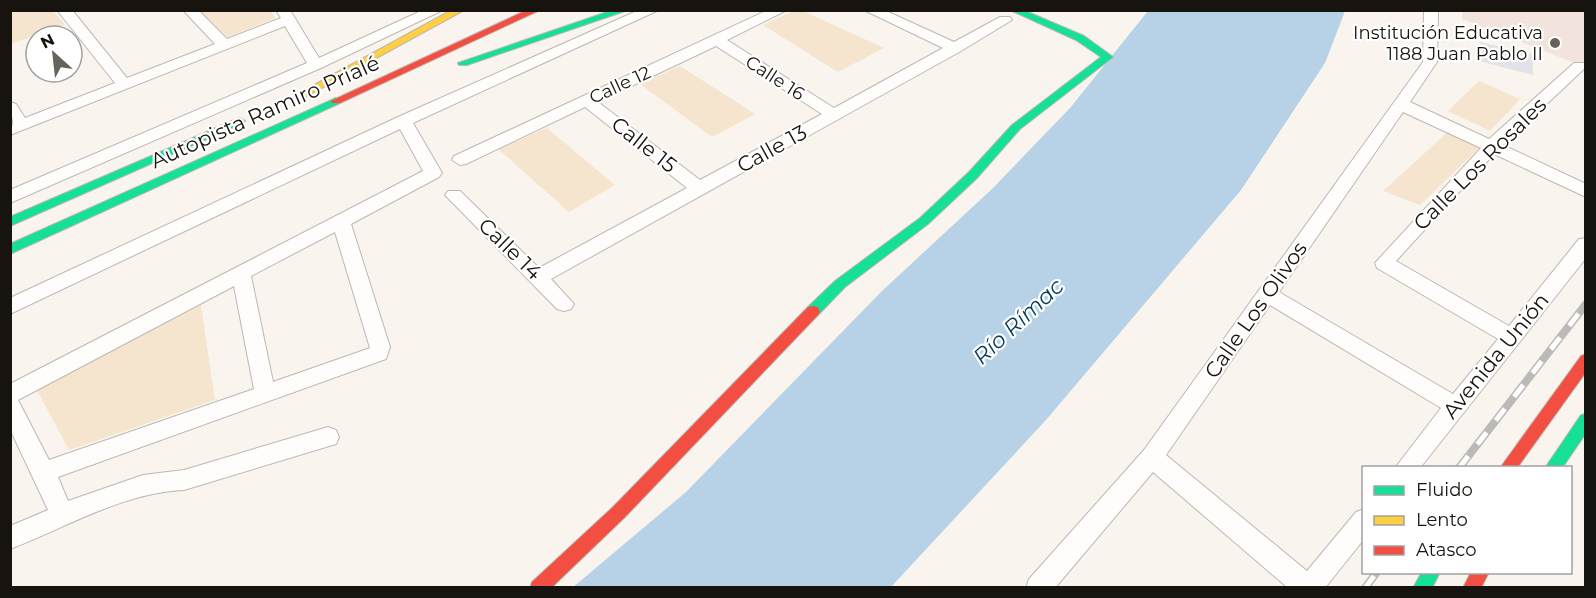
<svg xmlns="http://www.w3.org/2000/svg" width="1596" height="598" viewBox="0 0 1596 598" font-family="Montserrat,sans-serif">
	<rect width="100%" height="100%" fill="#f9f4ed"/>
	<!-- education -->
	<path fill="#f2e4dd" d="M 1463,11 L 1585,11 L 1585,67 L 1462,19 Z"/>
	<!-- green -->
	<g fill="#f6e5ce">
		<path d="M 796,10 L 803,11 L 884,48 L 838,72 L 763,25 Z"/>
		<path d="M 19,11 L 53,11 L 65,25 L 11,44 L 11,13 Z"/>
		<path d="M 200,11 L 271,11 L 275,18 L 228,37 Z"/>
		<path d="M 680,66 L 755,114 L 712,137 L 640,84 Z"/>
		<path d="M 1479,81 L 1520,99 L 1490,131 L 1448,111 Z"/>
		<path d="M 547,128 L 615,185 L 569,212 L 498,149 Z"/>
		<path d="M 1449,131 L 1481,146 L 1420,205 L 1383,191 Z"/>
		<path d="M 201,305 L 215,400 L 69,450 L 37,390 Z"/>
	</g>
	<!-- water -->
	<path fill="#b7d2e7" d="M 1148,11 L 1345,11 L 1325,63 L 1241,190 L 1046,420 L 891,587 L 572,588 L 686,492 L 882,291 L 992,189 L 1070,108 Z"/>
	<!-- building -->
	<path fill="#e3e2e8" d="M 1480,42 L 1533,54 L 1533,75 L 1479,61 Z"/>
	<g fill="none" stroke-linecap="round" stroke-linejoin="round">
		<defs>
			<g id="street">
				<path d="M 57,10 L 72,10 L 127,78 L 215,44 L 183,10 L 198,10 L 227,39 L 281,18 L 276,10 L 290,10 L 319,58 L 423,10 L 443,10 L 321,68 L 10,203 L 10,190 L 307,63 L 285,26 L 10,135 L 13,123 L 10,102 L 16,104 L 25,118 L 115,83 Z"/>
				<path d="M 639,10 L 659,10 L 413,123 L 442,173 L 439,177 L 351,224 L 390,347 L 386,359 L 58,477 L 68,501 L 143,475 L 184,470 L 328,427 L 336,430 L 339,437 L 336,444 L 184,490 C 121,493 68,527 10,549 L 10,526 L 48,510 L 10,429 L 10,384 L 423,171 L 400,129 L 10,314 L 10,298 L 398,117 ZM 335,232 L 370,348 L 273,382 L 251,276 ZM 234,286 L 254,389 L 49,460 L 18,400 Z"/>
				<path d="M 768,10 L 787,10 L 727,40 L 834,108 L 943,48 L 864,10 L 884,10 L 954,42 L 1000,17 L 1010,17 L 1012,20 L 961,51 L 551,279 L 574,304 L 571,309 L 564,311 L 557,309 L 445,195 L 448,191 L 460,191 L 539,268 L 687,188 L 585,107 L 466,164 L 460,165 L 452,160 L 454,156 ZM 716,46 L 822,114 L 700,180 L 598,102 Z"/>
				<path d="M 1424,10 L 1438,10 L 1437,62 L 1410,102 L 1489,139 L 1574,63 L 1584,63 L 1584,69 L 1503,145 L 1586,184 L 1586,197 L 1494,154 L 1396,261 L 1509,326 L 1579,239 L 1586,238 L 1586,258 L 1420,468 L 1395,468 L 1441,408 L 1270,305 L 1166,455 L 1307,571 L 1356,512 L 1364,509 L 1364,539 L 1325,588 L 1288,588 L 1153,472 L 1055,588 L 1026,588 L 1029,579 L 1144,450 L 1423,62 ZM 1403,112 L 1481,148 L 1375,263 L 1377,268 L 1498,339 L 1453,394 L 1279,292 Z"/>
			</g>
			<g id="fast">
				<path d="M 613,10 L 628,10 L 467,65 L 459,65 L 458,63 Z"/>
				<path d="M 1010,10 L 1023,10 L 1084,36 L 1113,57 L 1020,129 L 977,178 L 928,224 L 845,287 L 818,315 L 808,315 L 806,311 L 808,307 L 835,281 L 920,218 L 969,172 L 1012,125 L 1101,57 L 1076,40 Z"/>
				<path d="M 336,98 L 340,99 L 340,103 L 10,254 L 10,244 Z"/>
				<path d="M 239,118 L 245,121 L 243,123 L 10,226 L 10,217 Z"/>
				<path d="M 1586,414 L 1586,433 L 1562,468 L 1545,468 L 1581,415 Z"/>
				<path d="M 1422,572 L 1440,572 L 1432,588 L 1413,588 Z"/>
			</g>
			<path id="slow" d="M 452,10 L 464,10 L 305,97 L 297,97 L 296,95 Z"/>
			<g id="jam">
				<path d="M 527,10 L 540,10 L 340,103 L 332,103 L 331,101 Z"/>
				<path d="M 813,306 L 818,307 L 820,311 L 818,315 L 625,517 L 551,588 L 530,588 L 532,582 L 613,507 L 808,307 Z"/>
				<path d="M 1586,354 L 1586,372 L 1517,468 L 1500,468 L 1581,356 Z"/>
				<path d="M 1471,572 L 1489,572 L 1481,588 L 1463,588 Z"/>
			</g>
		</defs>
		<!-- street casing -->
		<use href="#street" stroke="#bcb8b2" stroke-width="2"/>
		<!-- fast casing -->
		<use href="#fast" stroke="#bcb8b2" stroke-width="2"/>
		<!-- slow casing -->
		<use href="#slow" stroke="#bcb8b2" stroke-width="2"/>
		<!-- jam casing -->
		<use href="#jam" stroke="#bcb8b2" stroke-width="2"/>
		<!-- street -->
		<use href="#street" fill="#fefdfc" fill-rule="evenodd"/>
		<!-- fast -->
		<use href="#fast" fill="#16e098" fill-rule="evenodd"/>
		<!-- slow -->
		<use href="#slow" fill="#ffcf43" fill-rule="evenodd"/>
		<!-- jam -->
		<use href="#jam" fill="#f24e42" fill-rule="evenodd"/>
		<defs>
			<g id="rail">
				<path d="M 1459,468 L 1586,304"/>
				<path d="M 1365,588 L 1377,572"/>
			</g>
		</defs>
		<!-- rail casing -->
		<use href="#rail" stroke="#bbbab8" stroke-width="8"/>
		<!-- rail -->
		<use href="#rail" stroke="#fff" stroke-width="5" stroke-dasharray="15" stroke-linecap="butt"/>
	</g>
	<!-- markers -->
	<circle fill="#66625c" stroke="#fff" stroke-width="2" cx="1555" cy="43" r="6"/>
	<g text-anchor="middle" stroke-width="4.5" stroke-linejoin="round" paint-order="stroke">
		<!-- far-poi labels -->
		<g font-size="18" fill="#17130e" stroke="#fff" text-anchor="end">
			<text x="1543" y="39">Institución Educativa<tspan x="1543" dy="21">1188 Juan Pablo II</tspan></text>
		</g>
		<!-- far-street labels -->
		<g font-size="18" fill="#17130e" stroke="#fff">
			<text transform="translate(775 78) rotate(33)" y="6">Calle 16</text>
			<text transform="translate(620 85) rotate(-25)" y="6">Calle 12</text>
		</g>
		<!-- street labels -->
		<g font-size="21" fill="#17130e" stroke="#fff">
			<text transform="translate(265 112) rotate(-24)" y="7">Autopista Ramiro Prialé</text>
			<text transform="translate(644 145) rotate(38)" y="7">Calle 15</text>
			<text transform="translate(772 149) rotate(-29)" y="7">Calle 13</text>
			<text transform="translate(1480 164) rotate(-45)" y="7">Calle Los Rosales</text>
			<text transform="translate(510 249) rotate(44)" y="7">Calle 14</text>
			<text transform="translate(1256 310) rotate(-55)" y="7">Calle Los Olivos</text>
			<text transform="translate(1496 356) rotate(-51)" y="7">Avenida Unión</text>
		</g>
		<!-- water labels -->
		<g font-size="22" font-style="italic" fill="#093a5a" stroke="#fff">
			<text transform="translate(1018 321) rotate(-43)" y="8">Río Rímac</text>
		</g>
	</g>
	<!-- border -->
	<rect width="1596" height="598" fill="none" stroke="#17130e" stroke-width="24"/>
	<!-- legend -->
	<rect x="1362" y="466" width="210" height="108" fill="#ffffff" stroke="#a2a19f" stroke-width="1.5"/>
	<rect x="1374" y="486" width="30" height="9" fill="#16e098" stroke="#a2a19f" stroke-width="1.5"/>
	<text x="1416" y="496" font-size="18" fill="#17130e">Fluido</text>
	<rect x="1374" y="516" width="30" height="9" fill="#ffcf43" stroke="#a2a19f" stroke-width="1.5"/>
	<text x="1416" y="526" font-size="18" fill="#17130e">Lento</text>
	<rect x="1374" y="546" width="30" height="9" fill="#f24e42" stroke="#a2a19f" stroke-width="1.5"/>
	<text x="1416" y="556" font-size="18" fill="#17130e">Atasco</text>
	<!-- north arrow -->
	<g transform="translate(54 54) rotate(333)"><circle r="28" fill="#ffffff" stroke="#a2a19f" stroke-width="1.5"/>
	<path d="M0-4.5L10 22L0 15L-10 22Z" fill="#66625c"/>
	<text y="-9" font-size="16" font-weight="bold" text-anchor="middle" fill="#17130e">N</text>
	</g>
</svg>
